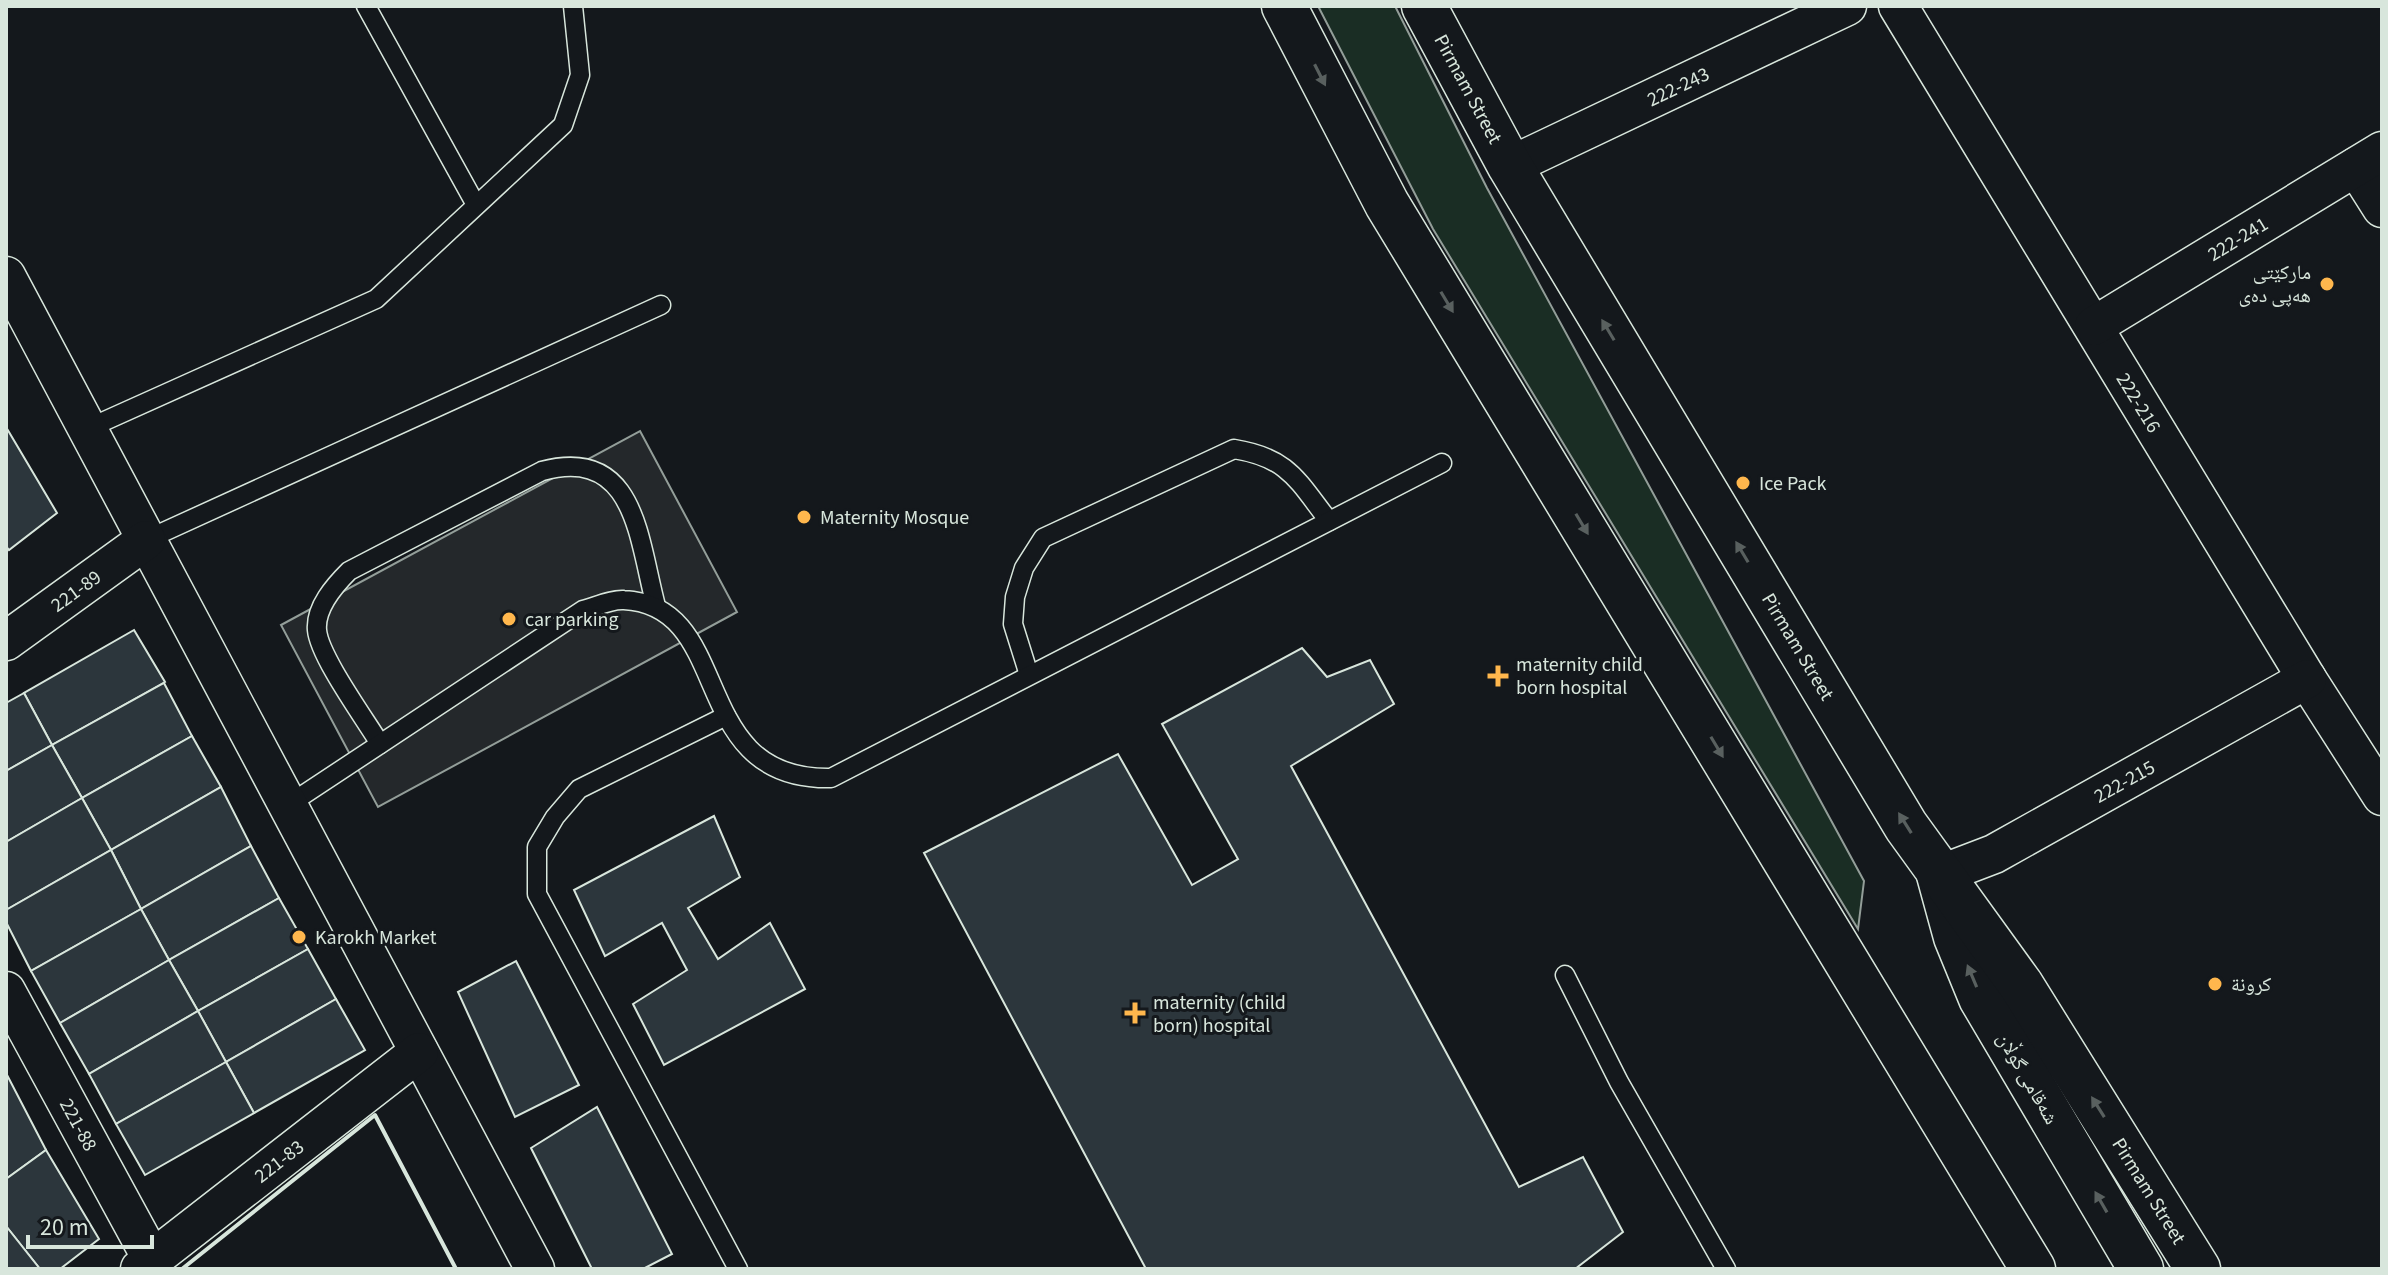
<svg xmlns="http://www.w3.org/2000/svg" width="2388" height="1275" viewBox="0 0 2388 1275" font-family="'Source Sans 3','Noto Naskh Arabic',sans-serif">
	<rect width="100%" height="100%" fill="#14181c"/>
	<!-- green -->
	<path fill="#1a2d24" stroke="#939e99" stroke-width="2" d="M 1318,6 L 1395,6 L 1487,188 L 1864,881 L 1858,929 L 1433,229 Z"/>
	<!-- parking -->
	<path fill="#24282b" stroke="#939e99" stroke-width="2" d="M 640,431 L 737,612 L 378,807 L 281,625 Z"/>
	<!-- building -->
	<g fill="#2c363c" stroke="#d8e6dc" stroke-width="2">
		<path d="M 6,427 L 57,513 L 9,550 L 6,546 Z"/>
		<path d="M 134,630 L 165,682 L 52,745 L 24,693 Z"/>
		<path d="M 1302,648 L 1327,677 L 1370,660 L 1394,704 L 1291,766 L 1519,1187 L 1583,1157 L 1623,1232 L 1575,1269 L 1146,1269 L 924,853 L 1118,754 L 1192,885 L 1238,859 L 1162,724 Z"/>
		<path d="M 164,683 L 192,736 L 82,798 L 52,745 Z"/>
		<path d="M 24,693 L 52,745 L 6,771 L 6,703 Z"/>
		<path d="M 192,736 L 221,787 L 111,850 L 82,798 Z"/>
		<path d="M 52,745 L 82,798 L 6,842 L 6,771 Z"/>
		<path d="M 221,787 L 251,846 L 141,909 L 111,850 Z"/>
		<path d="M 82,798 L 111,850 L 6,910 L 6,842 Z"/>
		<path d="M 714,816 L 740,877 L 688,908 L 718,959 L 770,923 L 805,989 L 664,1065 L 633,1004 L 687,970 L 662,923 L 605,956 L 574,890 Z"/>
		<path d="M 251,846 L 279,898 L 169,960 L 141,909 Z"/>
		<path d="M 111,850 L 141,909 L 31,971 L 6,922 L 6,910 Z"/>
		<path d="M 279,898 L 308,949 L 198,1011 L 169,960 Z"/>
		<path d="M 141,909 L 169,960 L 60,1023 L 31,971 Z"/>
		<path d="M 308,949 L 336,999 L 226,1062 L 198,1011 Z"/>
		<path d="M 169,960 L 198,1011 L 89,1074 L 60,1023 Z"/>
		<path d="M 516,961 L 579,1085 L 515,1117 L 458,992 Z"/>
		<path d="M 336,999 L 365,1050 L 254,1113 L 226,1062 Z"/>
		<path d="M 198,1011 L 226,1062 L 116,1124 L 89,1074 Z"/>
		<path d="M 226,1062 L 254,1113 L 145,1175 L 116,1124 Z"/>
		<path d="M 6,1073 L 46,1150 L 6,1179 Z"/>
		<path d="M 597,1107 L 672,1254 L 643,1269 L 592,1269 L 531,1148 Z"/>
		<path d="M 46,1150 L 99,1239 L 60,1269 L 40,1269 L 6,1226 L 6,1179 Z"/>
		<path d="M 6,1226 L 40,1269 L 6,1269 Z"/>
	</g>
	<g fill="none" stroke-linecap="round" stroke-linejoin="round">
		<defs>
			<g id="lane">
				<path d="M 366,6 L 476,205"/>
				<path d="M 89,428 L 376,299 L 563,125 L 580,75 L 573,6"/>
				<path d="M 146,540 L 661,305"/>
				<path d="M 1029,675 L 1013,624 L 1015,597 L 1024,568 L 1043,538 L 1234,449 C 1289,458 1297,480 1329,521"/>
				<path d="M 726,716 L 579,789 L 555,817 L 537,847 L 537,894 L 738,1269"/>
				<path d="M 380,744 C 365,719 319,656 317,630 C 315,607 335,585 349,571 L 542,471 C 636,446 638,539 656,606"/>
				<path d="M 288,805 L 583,610 C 595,607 611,599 624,600 C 737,606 685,781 831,778 L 1442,463"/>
				<path d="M 1565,975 L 1619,1082 L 1726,1269"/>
			</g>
			<g id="street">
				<path id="s1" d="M 1898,6 L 2307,679 L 2382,796"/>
				<path id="s2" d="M 1510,166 L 1847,6"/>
				<path d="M 2356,167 L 2382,208"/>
				<path d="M 6,276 L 535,1269"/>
				<path id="s3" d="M 2094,326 L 2382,151"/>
				<path id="s4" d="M 6,641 L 146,540"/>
				<path id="s5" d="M 1939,875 L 1994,854 L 2307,679"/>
				<path id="s6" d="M 6,991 L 152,1259"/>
				<path id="s7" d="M 140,1269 L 419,1052"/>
			</g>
			<path id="primary" d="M 1939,875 L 1956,937 L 1981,998 L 2141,1269"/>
			<g id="highway">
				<path d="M 1284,6 L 1387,204 L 2033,1269"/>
				<path id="s8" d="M 1424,6 L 1510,166 L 1906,826 L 2021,985 L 2198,1269"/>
			</g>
		</defs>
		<!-- lane casing -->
		<use href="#lane" stroke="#d8e6dc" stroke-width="21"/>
		<!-- street casing -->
		<use href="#street" stroke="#d8e6dc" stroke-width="41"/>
		<!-- primary casing -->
		<use href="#primary" stroke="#d8e6dc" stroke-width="47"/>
		<!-- highway casing -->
		<use href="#highway" stroke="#d8e6dc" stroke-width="47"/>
		<!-- lane -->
		<use href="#lane" stroke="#14181c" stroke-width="18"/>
		<!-- street -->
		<use href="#street" stroke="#14181c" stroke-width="38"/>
		<!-- primary -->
		<use href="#primary" stroke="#14181c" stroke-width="44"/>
		<!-- highway -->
		<use href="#highway" stroke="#14181c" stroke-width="44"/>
		<!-- wall -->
		<path stroke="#d8e6dc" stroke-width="4" d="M 182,1269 L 375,1115 L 456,1269"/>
	</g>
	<!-- one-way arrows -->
	<defs><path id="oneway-solid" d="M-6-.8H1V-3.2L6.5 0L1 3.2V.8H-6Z" transform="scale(2)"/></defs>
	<g fill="#59605f">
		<use href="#oneway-solid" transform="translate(1320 75) rotate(63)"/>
		<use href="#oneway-solid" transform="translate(1447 302) rotate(59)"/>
		<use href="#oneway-solid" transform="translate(1608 330) rotate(-121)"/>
		<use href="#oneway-solid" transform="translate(1582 524) rotate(59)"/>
		<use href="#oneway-solid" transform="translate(1742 552) rotate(-121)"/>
		<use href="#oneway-solid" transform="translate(1717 747) rotate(59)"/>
		<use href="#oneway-solid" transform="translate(1905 823) rotate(-122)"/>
		<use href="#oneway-solid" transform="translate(1972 976) rotate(-113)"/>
		<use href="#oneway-solid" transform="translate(2098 1107) rotate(-122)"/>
		<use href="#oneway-solid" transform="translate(2101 1202) rotate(-120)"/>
	</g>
	<!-- markers -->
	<g fill="#ffb74d" stroke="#14181c" stroke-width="3">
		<circle cx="2327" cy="284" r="8"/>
		<circle cx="1743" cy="483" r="8"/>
		<circle cx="804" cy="517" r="8"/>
		<circle cx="509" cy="619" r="8"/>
		<path d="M1494 664h8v8h8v8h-8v8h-8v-8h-8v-8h8z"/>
		<circle cx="299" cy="937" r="8"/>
		<circle cx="2215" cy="984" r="8"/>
		<path d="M1131 1001h8v8h8v8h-8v8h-8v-8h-8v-8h8z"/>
	</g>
	<g text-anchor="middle" stroke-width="6" stroke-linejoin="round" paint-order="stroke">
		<!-- street labels -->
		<g font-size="20" fill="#d8e6dc" stroke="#14181c">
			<text dy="7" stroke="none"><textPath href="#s2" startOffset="186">222-243</textPath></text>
			<text dy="7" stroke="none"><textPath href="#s8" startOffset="94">Pirmam Street</textPath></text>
			<text dy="7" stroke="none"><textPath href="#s3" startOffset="168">222-241</textPath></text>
			<text dy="7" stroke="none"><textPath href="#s1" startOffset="464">222-216</textPath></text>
			<text dy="7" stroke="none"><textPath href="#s4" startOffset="86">221-89</textPath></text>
			<text dy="7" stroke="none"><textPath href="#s8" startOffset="742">Pirmam Street</textPath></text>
			<text dy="7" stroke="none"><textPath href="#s5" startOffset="208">222-215</textPath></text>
			<text transform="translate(2028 1078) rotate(60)" y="7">شەقامی گوڵان</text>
			<text dy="7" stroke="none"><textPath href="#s6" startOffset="152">221-88</textPath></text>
			<text dy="7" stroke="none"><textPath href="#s7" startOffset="176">221-83</textPath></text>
			<text dy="7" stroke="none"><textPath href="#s8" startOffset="1390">Pirmam Street</textPath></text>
		</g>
		<!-- poi labels -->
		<g font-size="20" fill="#d8e6dc" stroke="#14181c" text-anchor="start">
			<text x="2311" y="279" text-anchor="end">مارکێتی<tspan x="2311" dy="23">هەپی دەی</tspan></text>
			<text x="1759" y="490">Ice Pack</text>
			<text x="820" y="524">Maternity Mosque</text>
			<text x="525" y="626">car parking</text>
			<text x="1516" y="671">maternity child<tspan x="1516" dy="23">born hospital</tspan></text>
			<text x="315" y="944">Karokh Market</text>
			<text x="2231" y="991">كرونة</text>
			<text x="1153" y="1009">maternity (child<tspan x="1153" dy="23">born) hospital</tspan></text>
		</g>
	</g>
	<!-- border -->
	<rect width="2388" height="1275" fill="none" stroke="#d8e6dc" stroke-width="16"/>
	<!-- scale -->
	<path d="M28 1235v12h124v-12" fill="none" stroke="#d8e6dc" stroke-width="4"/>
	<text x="40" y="1235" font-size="24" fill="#d8e6dc" stroke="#14181c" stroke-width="6" paint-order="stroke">20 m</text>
</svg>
